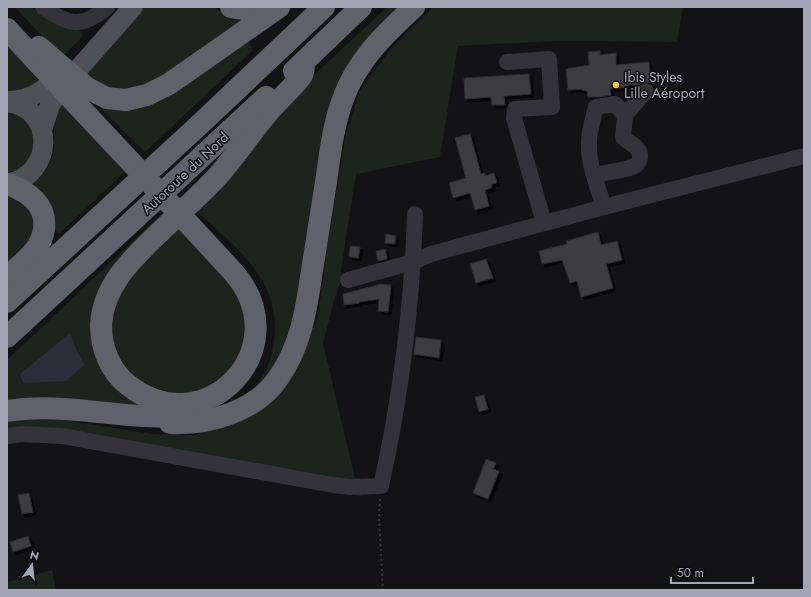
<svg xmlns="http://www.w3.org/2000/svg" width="811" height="597" viewBox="0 0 811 597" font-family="Jost,sans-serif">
	<defs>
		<filter id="shadow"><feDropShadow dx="3" dy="3" stdDeviation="0" flood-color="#0009"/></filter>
	</defs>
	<rect width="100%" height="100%" fill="#131214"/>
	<!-- green -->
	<g fill="#1c241e">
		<path d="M 15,7 L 31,7 L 44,16 L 78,28 L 83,36 L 63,56 L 54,49 Z"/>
		<path d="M 144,7 L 214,7 L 221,12 L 240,18 L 240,23 L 149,85 L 119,91 L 99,84 L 87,74 Z"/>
		<path d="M 387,7 L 404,7 L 361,52 L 300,303 L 280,365 L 251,391 C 265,376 272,360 274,340 C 282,280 234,246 196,210 L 298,90 Z"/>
		<path d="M 433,7 L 683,7 L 677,42 L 557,41 L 458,46 L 440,157 L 356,174 L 341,270 L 341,281 L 335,297 L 323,343 L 355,479 L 361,496 L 51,442 L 28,443 L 7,440 L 7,420 L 56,419 L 152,434 L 194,435 L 246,419 L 283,390 L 303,355 L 318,315 L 327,248 L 346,134 L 360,90 L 390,50 Z"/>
		<path d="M 246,38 L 253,50 L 145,152 L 100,108 L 101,102 L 130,108 Z"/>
		<path d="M 7,40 L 39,75 L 36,83 L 29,90 L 7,91 Z"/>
		<path d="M 63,100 L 127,170 L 59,234 L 53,226 L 31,185 C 39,177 49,169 52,158 C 55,149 54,140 54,130 C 54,120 59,110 63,100 Z"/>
		<path d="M 7,109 L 13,110 L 30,124 L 35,145 L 27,165 L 7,176 Z"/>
		<path d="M 7,195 L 21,198 L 34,214 L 34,224 L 31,237 L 25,246 L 7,263 Z"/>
		<path d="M 163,213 L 168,218 L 130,253 L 98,352 L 155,406 L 7,405 L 7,360 Z"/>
		<path d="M 179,226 L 232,285 L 243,304 L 246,341 L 235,365 L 215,385 L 187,395 L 160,393 L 128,373 L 115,353 L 110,326 L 120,287 Z"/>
		<path d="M 52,570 L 56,590 L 7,590 L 7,582 Z"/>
	</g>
	<!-- water -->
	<path fill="#282f38" d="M 70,333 L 76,349 L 84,365 L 66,381 L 23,383 L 20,374 Z"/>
	<!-- building -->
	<g fill="#3c3c41" stroke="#2d2c30" filter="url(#shadow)">
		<path d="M 600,51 L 600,55 L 616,53 L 616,65 L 649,62 L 651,83 L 643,82 L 639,85 L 628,85 L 628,87 L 610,89 L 611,95 L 599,97 L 588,97 L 587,91 L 582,90 L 582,89 L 568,90 L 566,69 L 589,65 L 588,52 Z"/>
		<path d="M 529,74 L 531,94 L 504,96 L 505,105 L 492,105 L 491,97 L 465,99 L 464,78 Z"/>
		<path d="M 470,134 L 481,174 L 485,173 L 485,176 L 494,173 L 497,183 L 492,184 L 491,188 L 485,190 L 489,206 L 475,210 L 470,193 L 453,198 L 449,183 L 466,178 L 455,138 Z"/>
		<path d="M 598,232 L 601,245 L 617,241 L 622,260 L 606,264 L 613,288 L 581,297 L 577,281 L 570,283 L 562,260 L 542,264 L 539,251 L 567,244 L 566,241 Z"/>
		<path d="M 386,234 L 396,236 L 395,244 L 385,243 Z"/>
		<path d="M 350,246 L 360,247 L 358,258 L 349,257 Z"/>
		<path d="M 385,249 L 387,259 L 378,261 L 376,251 Z"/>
		<path d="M 486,259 L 493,278 L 476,283 L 470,264 Z"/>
		<path d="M 381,284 L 391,285 L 388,312 L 378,311 L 379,299 L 359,302 L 359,303 L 344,305 L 343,294 Z"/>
		<path d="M 416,337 L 441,340 L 439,358 L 414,354 Z"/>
		<path d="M 484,395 L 488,409 L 479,412 L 475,397 Z"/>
		<path d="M 486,459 L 496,463 L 493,469 L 499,471 L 488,499 L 473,493 Z"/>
		<path d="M 29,493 L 33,512 L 22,514 L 18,495 Z"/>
		<path d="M 28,536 L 31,546 L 13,552 L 10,542 Z"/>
	</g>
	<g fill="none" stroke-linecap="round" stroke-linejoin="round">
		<!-- path -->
		<path stroke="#393a40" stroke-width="2" stroke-dasharray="2 3" stroke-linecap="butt" d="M 380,499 L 379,518 L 383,590"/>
		<!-- minor -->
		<g stroke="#333339" stroke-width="16">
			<path d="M 43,7 C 68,25 82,29 107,7"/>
			<path d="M 507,62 L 549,59 L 552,107 L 515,109 L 514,118 L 544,223"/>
			<path d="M 625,115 L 646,91"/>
			<path d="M 594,175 C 603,173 630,170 636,165 C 640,162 641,155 639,151 C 635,144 627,142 623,137 L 625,115 L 615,104 L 596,107 C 593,118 589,131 589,143 C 588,165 598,187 604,207"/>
			<path d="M 348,280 L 413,262 L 431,254 L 604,207 L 804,156"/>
			<path d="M 7,436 L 22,434 L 62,436 L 333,485 L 350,487 L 381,486 C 401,397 412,306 415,214"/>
		</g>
		<!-- major -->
		<g stroke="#4f5058" stroke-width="20">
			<path d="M 7,101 C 34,100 43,91 61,73"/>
			<path d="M 7,102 C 56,108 55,175 7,184"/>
			<path d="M 42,130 L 50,105 L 58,92 L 133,7"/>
		</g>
		<!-- highway -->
		<g stroke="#5f616b" stroke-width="22">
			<path d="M 231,7 L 245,9 L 258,7"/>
			<path d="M 7,29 C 82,111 159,191 234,273 C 298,347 207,446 128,385 C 110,371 101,348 101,325 C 103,284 135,256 162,230 C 180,213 199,196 216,178 C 235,157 251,132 270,110 C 275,104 301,79 302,75 C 304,71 304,66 304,62"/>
			<path d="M 39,47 L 87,88 L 107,98 L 126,100 L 147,95 L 169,84 L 279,7"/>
			<path d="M 294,71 L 361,7"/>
			<path d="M 7,277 C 17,268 30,258 38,246 C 41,241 43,235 44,229 C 47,204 28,192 8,184"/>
			<path d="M 7,302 L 197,127 L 324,7"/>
			<path d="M 7,337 L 266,97"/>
			<path d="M 7,411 C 67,401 126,422 186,415"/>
			<path d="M 170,423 C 209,425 257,411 279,377 C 300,347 306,312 311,277 C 316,245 321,214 326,182 C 330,154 333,126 343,99 C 357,60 385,34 414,7"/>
		</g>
	</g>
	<!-- markers -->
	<circle fill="#facd24" stroke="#0e0d0f" stroke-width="1.5" cx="616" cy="85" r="4"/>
	<g text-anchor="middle" stroke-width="3" stroke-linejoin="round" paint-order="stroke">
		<!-- poi labels -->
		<g font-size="14" fill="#a3a6b5" stroke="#0e0d0f" text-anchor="start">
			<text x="624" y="82">Ibis Styles<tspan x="624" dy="16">Lille Aéroport</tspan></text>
		</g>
		<!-- street labels -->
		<g font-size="14" fill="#a3a6b5" stroke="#0e0d0f">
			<text transform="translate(185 173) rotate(-43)" y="5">Autoroute du Nord</text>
		</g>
	</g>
	<!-- border -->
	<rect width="811" height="597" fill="none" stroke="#a3a6b5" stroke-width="16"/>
	<!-- north arrow -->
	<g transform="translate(32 565) rotate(15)" stroke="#0e0d0f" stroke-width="3" paint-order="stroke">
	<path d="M0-3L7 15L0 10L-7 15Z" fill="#a3a6b5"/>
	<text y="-6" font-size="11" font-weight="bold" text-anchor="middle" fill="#a3a6b5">N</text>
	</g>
	<!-- scale -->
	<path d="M671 577v6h82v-6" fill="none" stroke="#a3a6b5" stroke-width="2"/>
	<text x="677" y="577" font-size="12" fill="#a3a6b5" stroke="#0e0d0f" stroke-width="3" paint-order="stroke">50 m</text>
</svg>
